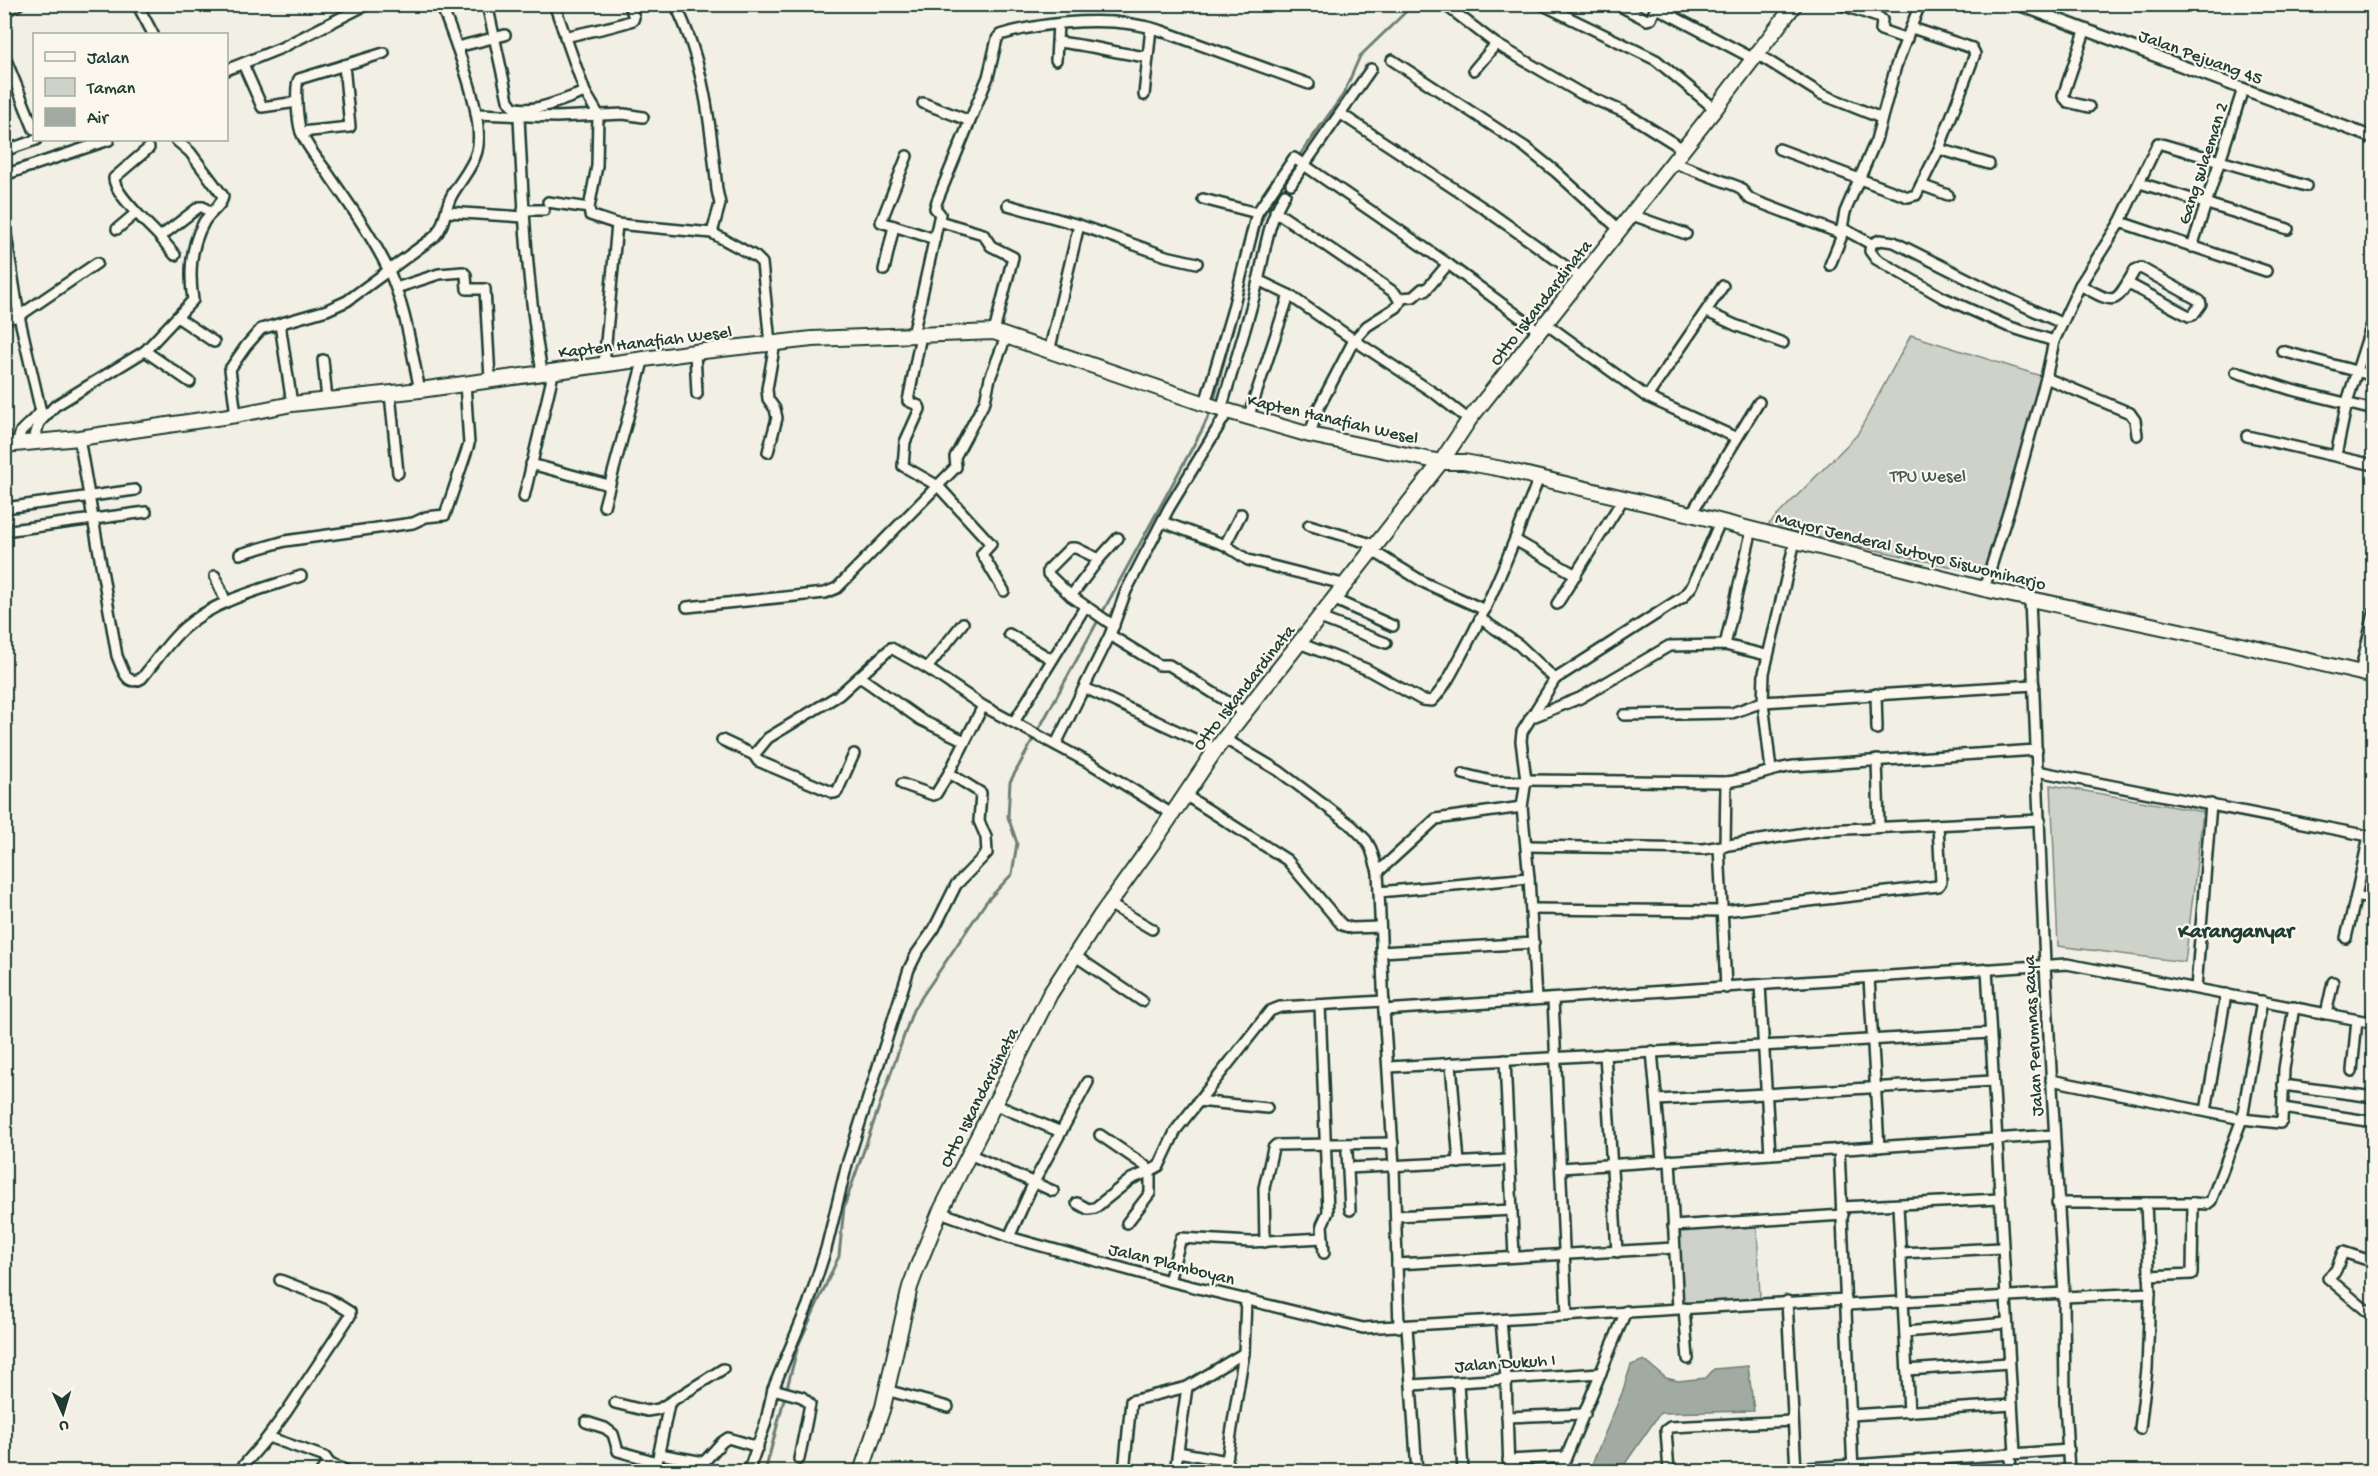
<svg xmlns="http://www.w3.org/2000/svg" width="2378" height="1476" viewBox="0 0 2378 1476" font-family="'Gochi Hand',sans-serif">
	<rect width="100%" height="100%" fill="#f2f0e5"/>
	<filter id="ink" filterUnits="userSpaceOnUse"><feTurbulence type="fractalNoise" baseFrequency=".0167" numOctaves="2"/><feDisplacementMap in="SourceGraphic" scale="12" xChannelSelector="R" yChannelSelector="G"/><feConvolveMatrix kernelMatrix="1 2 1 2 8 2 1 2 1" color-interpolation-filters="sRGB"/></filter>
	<g filter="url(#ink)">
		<!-- green -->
		<g fill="#cfd2c8" stroke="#77887e" stroke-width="1.5">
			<path d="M 1911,335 L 2041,376 L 1985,574 L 1767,526 L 1857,435 Z"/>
			<path d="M 2051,785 L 2203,812 L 2185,962 L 2058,946 Z"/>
			<path d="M 1757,1225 L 1760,1299 L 1680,1303 L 1676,1228 Z"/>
			<path d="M 1524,1463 L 1555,1465 L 1553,1471 L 1521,1472 Z"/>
		</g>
		<!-- water -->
		<path fill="#a2aba1" stroke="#6e7f75" stroke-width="1.5" d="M 1644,1360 L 1666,1378 L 1678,1381 L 1706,1378 L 1714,1369 L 1748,1366 L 1754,1411 L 1660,1413 L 1620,1471 L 1589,1471 L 1622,1393 L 1631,1365 Z"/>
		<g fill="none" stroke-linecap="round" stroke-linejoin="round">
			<!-- stream -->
			<g stroke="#6e7f75" stroke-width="3">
				<path d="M 1297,159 L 1343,95 L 1360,56 L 1414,4"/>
				<path d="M 1213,404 L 1258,230 L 1269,202"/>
				<path d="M 765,1472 L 798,1346 L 839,1256 L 844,1207 L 913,1010 L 986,902 L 1012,874 L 1017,843 L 1008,817 L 1010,782 L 1203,428 L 1211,410"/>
			</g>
			<defs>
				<g id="minor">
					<path d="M 137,4 L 153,34"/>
					<path d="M 487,4 L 508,100 L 513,107 C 535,114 564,99 585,92"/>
					<path d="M 554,4 L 585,92 L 598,114 L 597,166 L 589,208 L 590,215 L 617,224 L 712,233"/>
					<path d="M 675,4 C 704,61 711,127 717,190 L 720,204 L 712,233 L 756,257 L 762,263 L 770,343"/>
					<path d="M 1444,4 L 1496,44 L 1580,93 L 1624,112 L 1683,149"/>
					<path d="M 1541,4 L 1656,60 L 1715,109"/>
					<path d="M 1616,4 L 1647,20 L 1651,19 L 1655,10 L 1659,9 L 1754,59"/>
					<path d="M 1839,4 L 1880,18 L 1882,20 L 1881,30 L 1907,39"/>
					<path d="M 1920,4 L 1896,66 L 1876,140 L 1845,212 L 1842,228 L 1871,244 L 1880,240 L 1894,242 L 1994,292 L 2061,323"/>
					<path d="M 4,12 L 19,4"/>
					<path d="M 2047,16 L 2054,4"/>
					<path d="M 2085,31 L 2063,96 L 2068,102 L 2089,107"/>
					<path d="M 565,37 C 588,31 612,28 633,20 L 634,17 L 629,4"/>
					<path d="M 1058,42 C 1088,45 1117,53 1147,57"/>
					<path d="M 457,47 L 505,35"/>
					<path d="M 384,53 L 299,79 C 294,84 298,124 301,132 C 307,148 322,164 331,178 C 352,208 373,238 389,271 C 406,309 411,350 420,390"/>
					<path d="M 1757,54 L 1821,94 L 1881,118"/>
					<path d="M 4,55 L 34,129"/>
					<path d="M 1056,60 L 1058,24"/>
					<path d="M 1392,60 L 1525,147 L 1556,172 L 1620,230"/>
					<path d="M 243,64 L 262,107 L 297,102"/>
					<path d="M 226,70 L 281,48 L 368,4"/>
					<path d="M 1474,70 L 1496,44"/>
					<path d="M 1144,95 L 1151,28"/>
					<path d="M 923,103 L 970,121"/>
					<path d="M 476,114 L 556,117 L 624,114 L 643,117"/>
					<path d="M 1341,114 L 1485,209 L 1582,278"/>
					<path d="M 519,117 C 523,202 527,288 542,372"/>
					<path d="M 301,132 L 350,127 L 344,65"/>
					<path d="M 149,148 L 114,178 C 114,194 149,225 160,237 L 199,207 L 203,207 L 211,213"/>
					<path d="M 1779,149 L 1908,197 L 1916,195 L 1939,149 L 1975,54 L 1972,48 L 1912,28"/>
					<path d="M 1939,149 L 1989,164"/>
					<path d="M 4,151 L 36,140"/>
					<path d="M 907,156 L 881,222 L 935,239"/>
					<path d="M 1672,162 L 1739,187 L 1750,199 L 1842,234"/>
					<path d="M 4,175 L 109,140"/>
					<path d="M 2140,183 L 2288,229"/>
					<path d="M 1291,184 L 1371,69"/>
					<path d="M 1921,185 L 1948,195"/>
					<path d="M 1203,199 L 1257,213 L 1294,158 L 1448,264 L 1539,331"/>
					<path d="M 548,202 L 589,208"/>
					<path d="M 1008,205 L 1079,225 L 1166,256 L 1197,263"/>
					<path d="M 523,210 L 544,210"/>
					<path d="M 447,212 L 524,217"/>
					<path d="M 1632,215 L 1686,234"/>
					<path d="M 939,221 L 983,234 L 991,246 L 1013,257 L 994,332"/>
					<path d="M 4,222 L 19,316 L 41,412 L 21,431 L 17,444"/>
					<path d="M 2120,222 L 2266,271"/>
					<path d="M 117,229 L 136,213"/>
					<path d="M 160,237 L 175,255"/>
					<path d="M 1871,244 L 1870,251 L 1876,259 L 1942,297 L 2007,326 L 2054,341"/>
					<path d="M 2192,247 L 2243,89"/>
					<path d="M 1830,265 L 1841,238 L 1842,228"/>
					<path d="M 884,270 L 894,226"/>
					<path d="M 1258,280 L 1289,295 L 1354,340 L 1367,326 L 1397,307 L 1400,302 L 1395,293 L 1275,211"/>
					<path d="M 2080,285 C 2117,305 2114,306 2135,270 L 2141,268 L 2200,301 L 2201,304 L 2193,315 L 2189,316 L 2127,283"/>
					<path d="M 396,288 L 439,274 L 463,272 L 466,275 L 467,289 L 485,289 L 490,379"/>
					<path d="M 1400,298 L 1413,297 L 1422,289 L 1425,291 L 1448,264"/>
					<path d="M 1707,312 L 1735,325 L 1783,343"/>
					<path d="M 177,317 L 214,342"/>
					<path d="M 4,319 L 19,316 L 97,263"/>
					<path d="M 1545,323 L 1647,397 L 1737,438"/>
					<path d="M 280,324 L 292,404"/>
					<path d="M 913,335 L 940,214 L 935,208 L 937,201 L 988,77 L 997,39 L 1000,35 C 1047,21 1115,15 1162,31 L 1309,84"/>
					<path d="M 921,335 L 908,401 L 919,406 L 920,409 L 905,442 L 903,466 L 938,486 L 991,544 L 982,554 L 1004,591"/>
					<path d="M 145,351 L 190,382"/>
					<path d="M 2282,351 L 2374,376"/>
					<path d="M 695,352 L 697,394"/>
					<path d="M 1049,352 L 1079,225"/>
					<path d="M 323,360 L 327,399"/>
					<path d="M 604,364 L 617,224"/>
					<path d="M 2236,372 L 2292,390 L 2374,410"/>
					<path d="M 2046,378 L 2130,413 L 2135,420 L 2137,435"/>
					<path d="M 390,394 L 398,473"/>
					<path d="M 1647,397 L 1723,286"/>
					<path d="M 1205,404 L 1232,312 L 1257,213"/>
					<path d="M 1221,410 C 1233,367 1248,324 1258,281 C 1266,248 1267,223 1285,194"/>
					<path d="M 236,415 L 230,369 L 246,346 L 261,329 L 327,310 L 347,301 L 434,237 C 446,225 444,209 452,195 C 460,181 473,167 477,151 C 486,115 454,40 441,4"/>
					<path d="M 1248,418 L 1289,295"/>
					<path d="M 1310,435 L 1317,411 L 1354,340 L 1437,395 L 1469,420"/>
					<path d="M 2247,436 L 2374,465"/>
					<path d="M 79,438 L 117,656 C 122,667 126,688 142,678 C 156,661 168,642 184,628 C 215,600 263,589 301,576"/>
					<path d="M 33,442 L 39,423 L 55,406 L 145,351 L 193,300 C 189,274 191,245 204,222 C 209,213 222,206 223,196 L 190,152 L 176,140"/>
					<path d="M 768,452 L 777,418 L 775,409 L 768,399 L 767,389 L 775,343"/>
					<path d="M 2336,455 L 2347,402 L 2374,318"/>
					<path d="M 531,464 L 609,485"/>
					<path d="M 524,497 L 554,370"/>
					<path d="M 604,506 L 644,358"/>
					<path d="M 5,508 L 135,490"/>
					<path d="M 1691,514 L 1759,402"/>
					<path d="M 1163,522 L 1225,545 L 1248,560 L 1343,584"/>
					<path d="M 1309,525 L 1375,545"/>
					<path d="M 4,531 L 146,512"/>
					<path d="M 1515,540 L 1576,575"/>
					<path d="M 1225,545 L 1241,514"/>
					<path d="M 1371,550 L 1425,583 L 1485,610"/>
					<path d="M 240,554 L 285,541 L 413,523 L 426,517 L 445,515 L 469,444 L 465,383"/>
					<path d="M 1099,559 L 1076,548 L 1070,548 L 1048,570 L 1048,574 L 1071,596 L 1114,626"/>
					<path d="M 215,576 L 226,602"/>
					<path d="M 1984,589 L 2013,497 L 2046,378 L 2054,341 L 2080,285 L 2120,222 L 2158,143 L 2306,186"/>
					<path d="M 1071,596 L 1099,559 L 1118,538"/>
					<path d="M 1333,599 L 1393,626"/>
					<path d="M 2030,599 L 2045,965 L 2064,1297 L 2065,1402 L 2069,1472"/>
					<path d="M 1557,604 L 1623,499"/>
					<path d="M 687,607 L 825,593 L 837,588 L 956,467 L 955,457 L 985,401 L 990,378 L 1006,337"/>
					<path d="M 1320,618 L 1386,643"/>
					<path d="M 1481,619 L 1519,645 L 1555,679"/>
					<path d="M 1009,634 L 1051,659"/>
					<path d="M 1110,635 L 1159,665 L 1169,665 L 1245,713"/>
					<path d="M 1299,643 L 1366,669 L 1422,700 L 1432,701 C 1446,686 1455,667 1464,650 C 1494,595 1516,537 1538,480"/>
					<path d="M 1725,645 L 1752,529"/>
					<path d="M 927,668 L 963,623"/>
					<path d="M 2360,673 L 2374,613"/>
					<path d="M 860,677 L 921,720 L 965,741"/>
					<path d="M 1085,688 L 1216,749"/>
					<path d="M 1876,694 L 1877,729"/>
					<path d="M 1624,715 L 1732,713 L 1763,702 L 2034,685"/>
					<path d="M 1530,718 L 1580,698 L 1669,646 L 1725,645 L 1766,655"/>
					<path d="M 1014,722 L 1085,607"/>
					<path d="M 1225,739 L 1279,771 L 1351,825 L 1366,840 L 1371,849 L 1378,872 L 1379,892"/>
					<path d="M 722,740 L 754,755 L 768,738 L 839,695 L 891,648 L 927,668 L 983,706 L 1093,765 L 1172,814"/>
					<path d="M 1056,744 L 1110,635 L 1126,591 L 1169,508 L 1228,411"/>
					<path d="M 754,755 L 758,761 L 834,793 L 837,792 L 854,754"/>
					<path d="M 1877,760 L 1879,826"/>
					<path d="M 1771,770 L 1763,702 L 1764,673 L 1795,541"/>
					<path d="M 2037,771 L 2374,837"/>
					<path d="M 1463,774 L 1492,781 L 1526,782"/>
					<path d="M 1526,780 L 1726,782 C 1749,780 1770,769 1794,766 L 2037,750"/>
					<path d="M 902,784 L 933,795 L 936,794 L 949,773 L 983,706"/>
					<path d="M 1185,795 L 1287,860 L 1342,925 L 1352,928 L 1380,927"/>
					<path d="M 2369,836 L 2356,896 L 2374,900"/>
					<path d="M 1527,846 L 1703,849 L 1825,830 L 2040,820"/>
					<path d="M 1725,846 L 1726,782"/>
					<path d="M 1719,847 L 1726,988"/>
					<path d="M 1378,872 L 1436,819 L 1522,807"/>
					<path d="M 1529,878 L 1522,807 L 1526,780 L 1521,741 L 1522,732 L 1555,679 L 1683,597 L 1692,586 L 1720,522"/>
					<path d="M 1109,904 L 1152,929"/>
					<path d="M 1532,909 L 1724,911 L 1938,886 L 1941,882 L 1938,825"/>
					<path d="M 2346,938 L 2356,896"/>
					<path d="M 1381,952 L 1534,943"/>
					<path d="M 1074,955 L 1142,1001"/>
					<path d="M 1987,969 L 2015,1453"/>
					<path d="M 1869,978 L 1879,1147"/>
					<path d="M 1760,985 L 1770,1154"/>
					<path d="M 2196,988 L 2211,804"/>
					<path d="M 1553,999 L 1567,1316"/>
					<path d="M 1320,1005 L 1328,1212 L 1322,1225 L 1324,1253"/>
					<path d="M 1384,1010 L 1379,892 L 1529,878 L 1536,999"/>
					<path d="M 2326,1014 L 2333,982"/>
					<path d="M 2371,1023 L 2374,1010"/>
					<path d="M 1652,1051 L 1662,1161"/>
					<path d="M 1605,1054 L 1617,1252"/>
					<path d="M 1505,1060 L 1514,1257"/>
					<path d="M 1451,1063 L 1459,1163"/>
					<path d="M 1389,1067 L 1990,1033"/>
					<path d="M 2352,1071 L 2357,1020"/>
					<path d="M 2051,1080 L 2242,1119 L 2280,1123 L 2282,1121 L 2284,1069 L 2294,1007"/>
					<path d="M 2283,1085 L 2374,1097"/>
					<path d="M 1657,1100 L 1993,1081"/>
					<path d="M 1198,1101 L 1267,1108"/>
					<path d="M 996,1105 L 1061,1132"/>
					<path d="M 2283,1108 L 2374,1122"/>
					<path d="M 2206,1111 L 2226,994"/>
					<path d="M 1839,1149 L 1853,1472"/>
					<path d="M 1347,1151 L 1350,1210"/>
					<path d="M 969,1154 L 1053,1191"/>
					<path d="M 1670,1160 L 1678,1308"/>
					<path d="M 1348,1168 L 1508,1160"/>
					<path d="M 1561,1168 L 2054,1135"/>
					<path d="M 1077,1203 L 1088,1209 L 1095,1208 L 1131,1179 L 1150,1171 L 1144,1165 L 1100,1135"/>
					<path d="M 2057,1203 L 2193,1203 L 2192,1274 L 2149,1276"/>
					<path d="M 2193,1203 L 2207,1204 L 2211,1201 L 2242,1119 L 2262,1001"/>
					<path d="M 1898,1206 L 1909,1412"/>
					<path d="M 1842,1207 L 1999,1199"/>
					<path d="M 940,1212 L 1009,1237 L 1169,1281 L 1363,1328 L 1846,1299"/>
					<path d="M 1396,1216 L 1512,1210"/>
					<path d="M 1127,1223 L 1150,1193 L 1150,1171 L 1159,1166 L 1176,1130 L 1270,1011 L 1280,1007 L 1384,1001"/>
					<path d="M 1673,1226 L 1843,1215"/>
					<path d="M 2373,1235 L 2374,1235"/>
					<path d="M 1009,1237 L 1034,1182 L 1088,1082"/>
					<path d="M 1265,1242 L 1264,1188 L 1273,1148 L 1276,1145 L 1393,1143"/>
					<path d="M 1901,1253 L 2001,1248"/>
					<path d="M 2374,1262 L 2343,1252 L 2336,1270 L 2328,1278 L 2374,1317"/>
					<path d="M 1397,1264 L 1674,1248"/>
					<path d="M 1169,1281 L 1181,1238 L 1251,1242 L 1323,1238"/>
					<path d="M 2064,1297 L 2150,1293"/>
					<path d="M 1787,1301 L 1796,1472"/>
					<path d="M 1846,1305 L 2064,1293"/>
					<path d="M 1684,1308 L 1688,1359"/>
					<path d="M 1501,1320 L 1506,1378 L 1509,1472"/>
					<path d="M 1399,1327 L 1394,1166 L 1384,1010 L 2067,964 L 2374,1023"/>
					<path d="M 1407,1327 L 1417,1472"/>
					<path d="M 1905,1332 L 2007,1323"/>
					<path d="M 1907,1370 L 2009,1363"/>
					<path d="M 1458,1382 L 1463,1472"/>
					<path d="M 1412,1385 L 1601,1373"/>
					<path d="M 773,1389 L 802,1397 L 810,1404 L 799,1459"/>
					<path d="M 886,1390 L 948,1407"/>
					<path d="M 615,1403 L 647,1411 L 659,1409 L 723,1369"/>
					<path d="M 1850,1415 L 2012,1405"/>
					<path d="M 1507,1417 L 1585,1414"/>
					<path d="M 586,1422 L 605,1428 L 613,1434 L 618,1451 L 657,1462"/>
					<path d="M 2140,1429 L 2147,1369 L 2150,1293 L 2146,1203"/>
					<path d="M 268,1437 L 325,1457 L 330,1464"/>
					<path d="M 1178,1452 L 1227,1461"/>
					<path d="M 659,1454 L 704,1462 L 722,1442 L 728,1438 L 758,1447"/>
					<path d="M 2010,1454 L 2011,1472"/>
					<path d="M 1508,1460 L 1566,1457"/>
					<path d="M 238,1472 L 267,1438 L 287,1411 L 350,1316 L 350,1312 L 329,1299 L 280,1280"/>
					<path d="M 321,1472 L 324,1467 L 330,1464 L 350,1472"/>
					<path d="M 655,1472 L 669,1404"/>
					<path d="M 748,1472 L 765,1425 L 773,1389 L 808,1305 L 826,1249 L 847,1164 L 909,969 L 917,953 L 934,929 L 956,885 L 987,853 L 986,837 L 979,821 L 981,793 L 949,773"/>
					<path d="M 1124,1472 L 1131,1401 L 1187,1387 L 1244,1353"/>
					<path d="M 1175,1472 L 1187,1387"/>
					<path d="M 1225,1472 L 1244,1353 L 1246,1299"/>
					<path d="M 1560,1472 L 1626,1311"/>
					<path d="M 1669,1472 L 1666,1430 L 1670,1427 L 1793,1421"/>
					<path d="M 1748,1472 L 2069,1450"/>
				</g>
				<path id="tertiary" d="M 2017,4 L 2374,138"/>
				<g id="primary">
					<path d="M 4,445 L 79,438 L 236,415 L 292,404 L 420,390 L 695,352 L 812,339 L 994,332 L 1217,408 L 1310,435 L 1441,462 L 1464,462 L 1502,469 L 1691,514 L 1984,589 L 2194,634 L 2374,676"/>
					<path d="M 861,1472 L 883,1407 L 910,1287 L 917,1268 L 940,1212 L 1050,994 L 1101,915 L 1157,837 L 1216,749 L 1441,462 L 1469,420 L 1715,109 L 1795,4"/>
				</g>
			</defs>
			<!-- minor casing -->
			<use href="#minor" stroke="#1f3d34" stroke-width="14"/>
			<!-- tertiary casing -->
			<use href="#tertiary" stroke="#1f3d34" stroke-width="15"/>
			<!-- primary casing -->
			<use href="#primary" stroke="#1f3d34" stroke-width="18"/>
			<!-- minor -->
			<use href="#minor" stroke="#fbf7ec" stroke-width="9"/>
			<!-- tertiary -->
			<use href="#tertiary" stroke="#fbf7ec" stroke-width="10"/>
			<!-- primary -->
			<use href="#primary" stroke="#fbf7ec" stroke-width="14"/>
		</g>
	</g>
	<g text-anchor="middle" stroke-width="4.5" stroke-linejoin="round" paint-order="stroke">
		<!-- street labels -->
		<g font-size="18" fill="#1f3d34" stroke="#fbf7ec">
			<text transform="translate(2201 56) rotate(20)" y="6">Jalan Pejuang 45</text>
			<text transform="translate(2202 163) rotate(-72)" y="6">Gang sulaeman 2</text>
			<text transform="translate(1540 302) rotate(-52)" y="6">Otto Iskandardinata</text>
			<text transform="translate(645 341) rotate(-7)" y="6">Kapten Hanafiah Wesel</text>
			<text transform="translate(1333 418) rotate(13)" y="6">Kapten Hanafiah Wesel</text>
			<text transform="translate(1911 550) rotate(14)" y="6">Mayor Jenderal Sutoyo Siswomiharjo</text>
			<text transform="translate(1243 687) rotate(-52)" y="6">Otto Iskandardinata</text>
			<text transform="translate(2032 1036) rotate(-93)" y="6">Jalan Perumnas Raya</text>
			<text transform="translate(978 1097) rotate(-63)" y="6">Otto Iskandardinata</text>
			<text transform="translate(1172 1263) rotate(14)" y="6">Jalan Plamboyan</text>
			<text transform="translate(1505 1362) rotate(-4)" y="6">Jalan Dukuh I</text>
		</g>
		<!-- park labels -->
		<g font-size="18" fill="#425b52" stroke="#fbf7ec">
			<text x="1928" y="481">TPU Wesel</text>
		</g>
		<!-- quarter labels -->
		<g font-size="21" font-weight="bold" fill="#1f3d34" stroke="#fbf7ec">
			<text x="2236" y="937">Karanganyar</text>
		</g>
	</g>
	<!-- margin -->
	<rect width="2378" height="1476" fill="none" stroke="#fbf7ec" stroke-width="24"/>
	<rect x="12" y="12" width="2354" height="1452" fill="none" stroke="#1f3d34" stroke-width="2" filter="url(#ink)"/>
	<!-- legend -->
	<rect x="33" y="33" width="195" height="108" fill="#fbf7ec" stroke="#a3ada2" stroke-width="1.5"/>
	<rect x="45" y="52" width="30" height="9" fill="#fbf7ec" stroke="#a3ada2" stroke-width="1.5"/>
	<text x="87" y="63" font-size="18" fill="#1f3d34">Jalan</text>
	<rect x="45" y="78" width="30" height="18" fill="#cfd2c8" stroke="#a3ada2" stroke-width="1.5"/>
	<text x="87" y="93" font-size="18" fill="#1f3d34">Taman</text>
	<rect x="45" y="108" width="30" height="18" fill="#a2aba1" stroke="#a3ada2" stroke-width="1.5"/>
	<text x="87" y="123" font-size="18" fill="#1f3d34">Air</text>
	<!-- north arrow -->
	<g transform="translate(63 1413) rotate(176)" stroke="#fbf7ec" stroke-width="4.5" paint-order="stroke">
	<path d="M0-4.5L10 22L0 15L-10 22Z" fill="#1f3d34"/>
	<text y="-9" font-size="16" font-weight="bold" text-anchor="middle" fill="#1f3d34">U</text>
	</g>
</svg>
